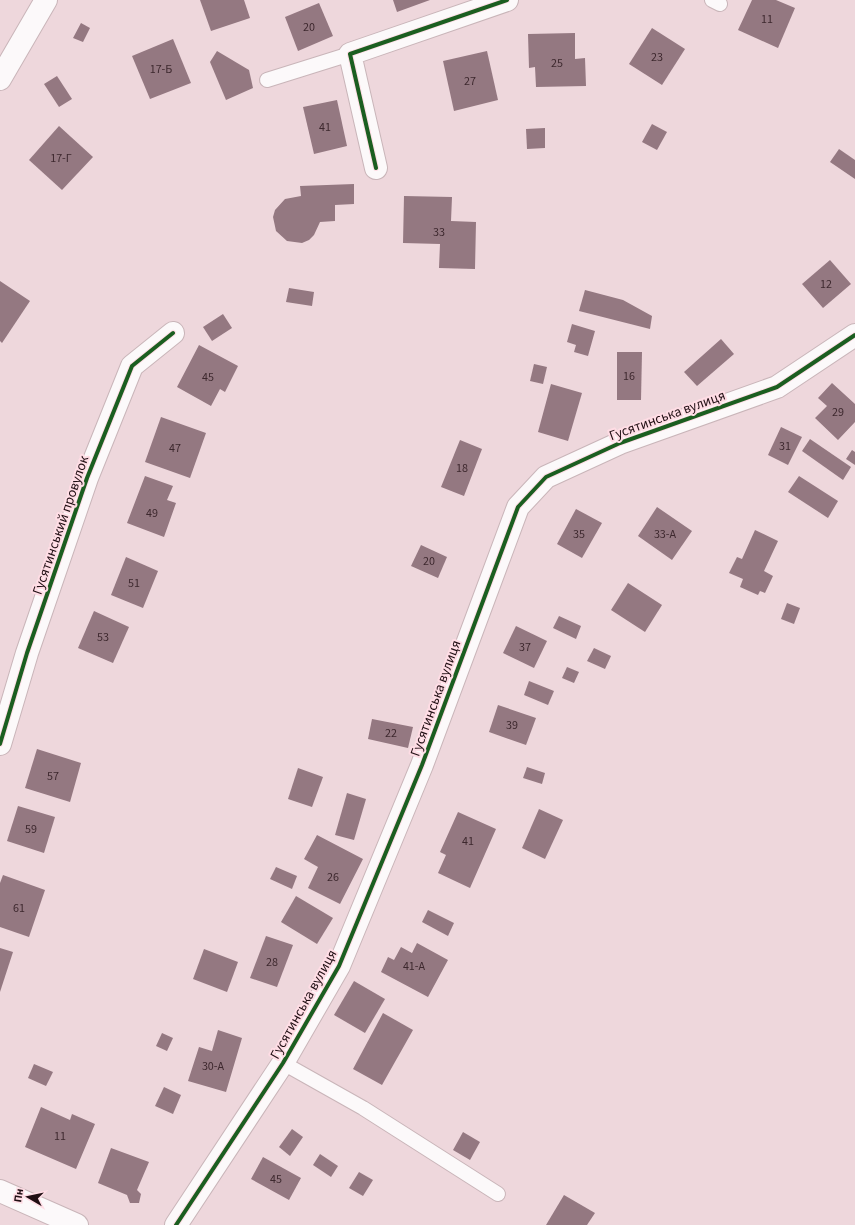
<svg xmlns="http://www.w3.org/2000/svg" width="855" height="1225" viewBox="0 0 855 1225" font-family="'Source Sans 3',sans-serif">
	<rect width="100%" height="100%" fill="#eed7dc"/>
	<!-- building -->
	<g fill="#947881">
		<path d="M 200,0 L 244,0 L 250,18 L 211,31 Z"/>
		<path d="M 393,0 L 430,0 L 397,12 Z"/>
		<path d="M 752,0 L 776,0 L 795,8 L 778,48 L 738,30 Z"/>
		<path d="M 319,3 L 333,36 L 298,51 L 285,17 Z"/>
		<path d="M 81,23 L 90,28 L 83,42 L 73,38 Z"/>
		<path d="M 652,28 L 685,49 L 662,85 L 629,64 Z"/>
		<path d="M 575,33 L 575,59 L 585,58 L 586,86 L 536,87 L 535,67 L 529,68 L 528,34 Z"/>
		<path d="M 173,39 L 191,83 L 150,99 L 132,56 Z"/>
		<path d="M 217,51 L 249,70 L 253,88 L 226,100 L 210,62 Z"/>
		<path d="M 487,51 L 498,100 L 454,111 L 443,61 Z"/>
		<path d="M 57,76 L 72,99 L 59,107 L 44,84 Z"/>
		<path d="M 337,100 L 347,146 L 314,154 L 303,107 Z"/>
		<path d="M 652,124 L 667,132 L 657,150 L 642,142 Z"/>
		<path d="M 59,126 L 93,157 L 62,190 L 29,160 Z"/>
		<path d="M 545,128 L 545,148 L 527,149 L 526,129 Z"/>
		<path d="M 839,149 L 855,160 L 855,179 L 830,162 Z"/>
		<path d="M 354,184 L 354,204 L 335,205 L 335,221 L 320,222 L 314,235 L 309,240 L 302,243 L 287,241 L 276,231 L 273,217 L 275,210 L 285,199 L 301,196 L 300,186 Z"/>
		<path d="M 404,196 L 452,197 L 451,221 L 476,222 L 475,269 L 439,268 L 440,244 L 403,243 Z"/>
		<path d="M 830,260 L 851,284 L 823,308 L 802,284 Z"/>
		<path d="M 0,281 L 30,301 L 2,343 L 0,341 Z"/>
		<path d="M 289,288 L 314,292 L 312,306 L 286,302 Z"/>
		<path d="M 585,290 L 623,300 L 652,316 L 650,329 L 579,311 Z"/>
		<path d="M 223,314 L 232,328 L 212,341 L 203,327 Z"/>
		<path d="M 572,324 L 595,331 L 588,356 L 574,352 L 576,345 L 567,342 Z"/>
		<path d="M 721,339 L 734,354 L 697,386 L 684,372 Z"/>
		<path d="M 199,345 L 238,366 L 225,392 L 220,389 L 211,406 L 177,387 Z"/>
		<path d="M 617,352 L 642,352 L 641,400 L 617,400 Z"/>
		<path d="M 534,364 L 547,367 L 543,384 L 530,381 Z"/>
		<path d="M 832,383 L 855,404 L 855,422 L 838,440 L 815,418 L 827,406 L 818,398 Z"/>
		<path d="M 551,384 L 582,393 L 568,441 L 538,432 Z"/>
		<path d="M 161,417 L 206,433 L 190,478 L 145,462 Z"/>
		<path d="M 781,427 L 802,437 L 788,465 L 768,455 Z"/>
		<path d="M 810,439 L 851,467 L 843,480 L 802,451 Z"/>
		<path d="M 460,440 L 482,449 L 464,496 L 441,487 Z"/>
		<path d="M 852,450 L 855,452 L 855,465 L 846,459 Z"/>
		<path d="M 145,476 L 173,486 L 167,500 L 176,503 L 164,537 L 127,523 Z"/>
		<path d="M 799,476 L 838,501 L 828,518 L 788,492 Z"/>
		<path d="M 657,507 L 692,531 L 672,560 L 638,536 Z"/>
		<path d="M 576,509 L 602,523 L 582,558 L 557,544 Z"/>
		<path d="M 755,530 L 778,541 L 764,571 L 773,576 L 765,593 L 760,591 L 758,595 L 740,587 L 743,579 L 729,573 L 737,557 L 742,559 Z"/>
		<path d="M 421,545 L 447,557 L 438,578 L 411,566 Z"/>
		<path d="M 126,557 L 158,571 L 143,608 L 111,595 Z"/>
		<path d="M 628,583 L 662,605 L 645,632 L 611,610 Z"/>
		<path d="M 787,603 L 800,608 L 794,624 L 781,619 Z"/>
		<path d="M 94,611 L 129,627 L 113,663 L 78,648 Z"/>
		<path d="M 559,616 L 581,626 L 576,639 L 553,628 Z"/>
		<path d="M 516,626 L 547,641 L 534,668 L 503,653 Z"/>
		<path d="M 594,648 L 611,656 L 605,669 L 587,661 Z"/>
		<path d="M 567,667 L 579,672 L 574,683 L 562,678 Z"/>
		<path d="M 529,681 L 554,691 L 548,705 L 524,695 Z"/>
		<path d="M 498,705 L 536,718 L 526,745 L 489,732 Z"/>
		<path d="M 372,719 L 413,727 L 408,748 L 368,739 Z"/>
		<path d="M 37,749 L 81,763 L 70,802 L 25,788 Z"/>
		<path d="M 527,767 L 545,773 L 542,784 L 523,778 Z"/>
		<path d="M 298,768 L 323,777 L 312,807 L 288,799 Z"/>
		<path d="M 347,793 L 366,799 L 354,840 L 335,835 Z"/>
		<path d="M 18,806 L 55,817 L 44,853 L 7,841 Z"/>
		<path d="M 539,809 L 563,820 L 545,859 L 522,848 Z"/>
		<path d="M 458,812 L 496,829 L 470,888 L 438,873 L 446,855 L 440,852 Z"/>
		<path d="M 317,835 L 363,859 L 340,904 L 308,888 L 318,867 L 304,859 Z"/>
		<path d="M 276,867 L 297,876 L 292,889 L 270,879 Z"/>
		<path d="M 3,875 L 45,890 L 29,937 L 0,927 L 0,883 Z"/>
		<path d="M 296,896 L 333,918 L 317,944 L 281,922 Z"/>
		<path d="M 428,910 L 454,923 L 448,936 L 422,922 Z"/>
		<path d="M 266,936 L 293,945 L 277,987 L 250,978 Z"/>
		<path d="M 417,943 L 448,960 L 428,997 L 381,972 L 388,957 L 394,960 L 401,947 L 412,953 Z"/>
		<path d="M 0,948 L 13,952 L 0,992 Z"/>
		<path d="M 204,949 L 238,962 L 227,992 L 193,979 Z"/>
		<path d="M 354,981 L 385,999 L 365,1033 L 334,1015 Z"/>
		<path d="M 383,1013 L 413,1030 L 382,1085 L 353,1069 Z"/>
		<path d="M 218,1030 L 242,1038 L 226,1092 L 188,1081 L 199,1047 L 212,1051 Z"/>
		<path d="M 162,1033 L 173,1038 L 167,1051 L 156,1046 Z"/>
		<path d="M 34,1064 L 53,1072 L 46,1086 L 28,1078 Z"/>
		<path d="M 164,1087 L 181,1095 L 173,1114 L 155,1106 Z"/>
		<path d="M 41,1107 L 70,1120 L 72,1114 L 95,1124 L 76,1169 L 25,1147 Z"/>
		<path d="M 292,1129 L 303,1137 L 290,1156 L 279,1147 Z"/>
		<path d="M 463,1132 L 480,1142 L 470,1160 L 453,1150 Z"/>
		<path d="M 111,1148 L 149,1162 L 137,1190 L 141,1194 L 139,1203 L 130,1203 L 127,1195 L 98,1183 Z"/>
		<path d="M 320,1154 L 338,1166 L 331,1177 L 313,1165 Z"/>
		<path d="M 263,1157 L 301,1178 L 289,1200 L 251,1179 Z"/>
		<path d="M 359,1172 L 373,1180 L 363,1196 L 349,1188 Z"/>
		<path d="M 564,1195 L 595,1213 L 587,1225 L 546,1225 Z"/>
	</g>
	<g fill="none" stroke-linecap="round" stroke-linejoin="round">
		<defs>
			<g id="lane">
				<path d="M 712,0 L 720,4"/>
				<path d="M 267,80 L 350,54"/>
				<path d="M 283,1063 L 363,1108 L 498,1194"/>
			</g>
			<g id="street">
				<path d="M 0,79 L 46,0"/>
				<path d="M 376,168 L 350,54 L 507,0"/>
				<path d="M 0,744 L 27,653 L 87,478 L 132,366 L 173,333"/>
				<path d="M 0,1191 L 77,1225"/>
				<path d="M 176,1225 L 283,1063 L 339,966 L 422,765 L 518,507 L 546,477 L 620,443 L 777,387 L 855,335"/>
			</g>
		</defs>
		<!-- lane casing -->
		<use href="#lane" stroke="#c9b5b9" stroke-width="16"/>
		<!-- street casing -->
		<use href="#street" stroke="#c9b5b9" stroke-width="24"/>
		<!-- lane -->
		<use href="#lane" stroke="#fcf9fa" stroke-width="14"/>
		<!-- street -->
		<use href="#street" stroke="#fcf9fa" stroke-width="22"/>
		<defs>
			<g id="cycleway">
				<path d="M 376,168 L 350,54 L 507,0"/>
				<path d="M 0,744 L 27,653 L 87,478 L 132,366 L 173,333"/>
				<path d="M 176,1225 L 283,1063 L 339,966 L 422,765 L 518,507 L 546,477 L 620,443 L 777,387 L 855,335"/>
			</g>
		</defs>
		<!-- cycleway casing -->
		<use href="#cycleway" stroke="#ffdde5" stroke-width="6"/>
		<!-- cycleway -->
		<use href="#cycleway" stroke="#1b5e20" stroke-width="4"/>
	</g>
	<g text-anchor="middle" stroke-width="4" stroke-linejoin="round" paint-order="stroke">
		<!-- number labels -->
		<g font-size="12" fill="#3d282e">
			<text x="767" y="23">11</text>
			<text x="309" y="31">20</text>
			<text x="657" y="61">23</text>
			<text x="557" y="67">25</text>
			<text x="161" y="73">17-Б</text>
			<text x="470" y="85">27</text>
			<text x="325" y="131">41</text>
			<text x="61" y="162">17-Г</text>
			<text x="439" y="236">33</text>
			<text x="826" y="288">12</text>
			<text x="629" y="380">16</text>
			<text x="208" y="381">45</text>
			<text x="838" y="416">29</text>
			<text x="785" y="450">31</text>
			<text x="175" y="452">47</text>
			<text x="462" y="472">18</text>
			<text x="152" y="517">49</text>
			<text x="579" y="538">35</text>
			<text x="665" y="538">33-А</text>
			<text x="429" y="565">20</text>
			<text x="134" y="587">51</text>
			<text x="103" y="641">53</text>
			<text x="525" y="651">37</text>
			<text x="512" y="729">39</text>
			<text x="391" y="737">22</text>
			<text x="53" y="780">57</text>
			<text x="31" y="833">59</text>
			<text x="468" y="845">41</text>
			<text x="333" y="881">26</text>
			<text x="19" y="912">61</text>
			<text x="272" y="966">28</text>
			<text x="414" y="970">41-А</text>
			<text x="213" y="1070">30-А</text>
			<text x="60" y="1140">11</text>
			<text x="276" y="1183">45</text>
		</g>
		<!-- street labels -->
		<g font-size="14" fill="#200e13" stroke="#ffdde5">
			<text transform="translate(667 415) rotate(-20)" y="5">Гусятинська вулиця</text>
			<text transform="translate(60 525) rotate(-71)" y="5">Гусятинський провулок</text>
			<text transform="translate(435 698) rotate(-70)" y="5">Гусятинська вулиця</text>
			<text transform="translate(303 1004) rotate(-61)" y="5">Гусятинська вулиця</text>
		</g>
	</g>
	<!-- north arrow -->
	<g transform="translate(28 1197) rotate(279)" stroke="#ffdde5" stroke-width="3" paint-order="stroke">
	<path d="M0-3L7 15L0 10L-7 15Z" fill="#200e13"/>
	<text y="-6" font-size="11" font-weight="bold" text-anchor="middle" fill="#200e13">Пн</text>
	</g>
</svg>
